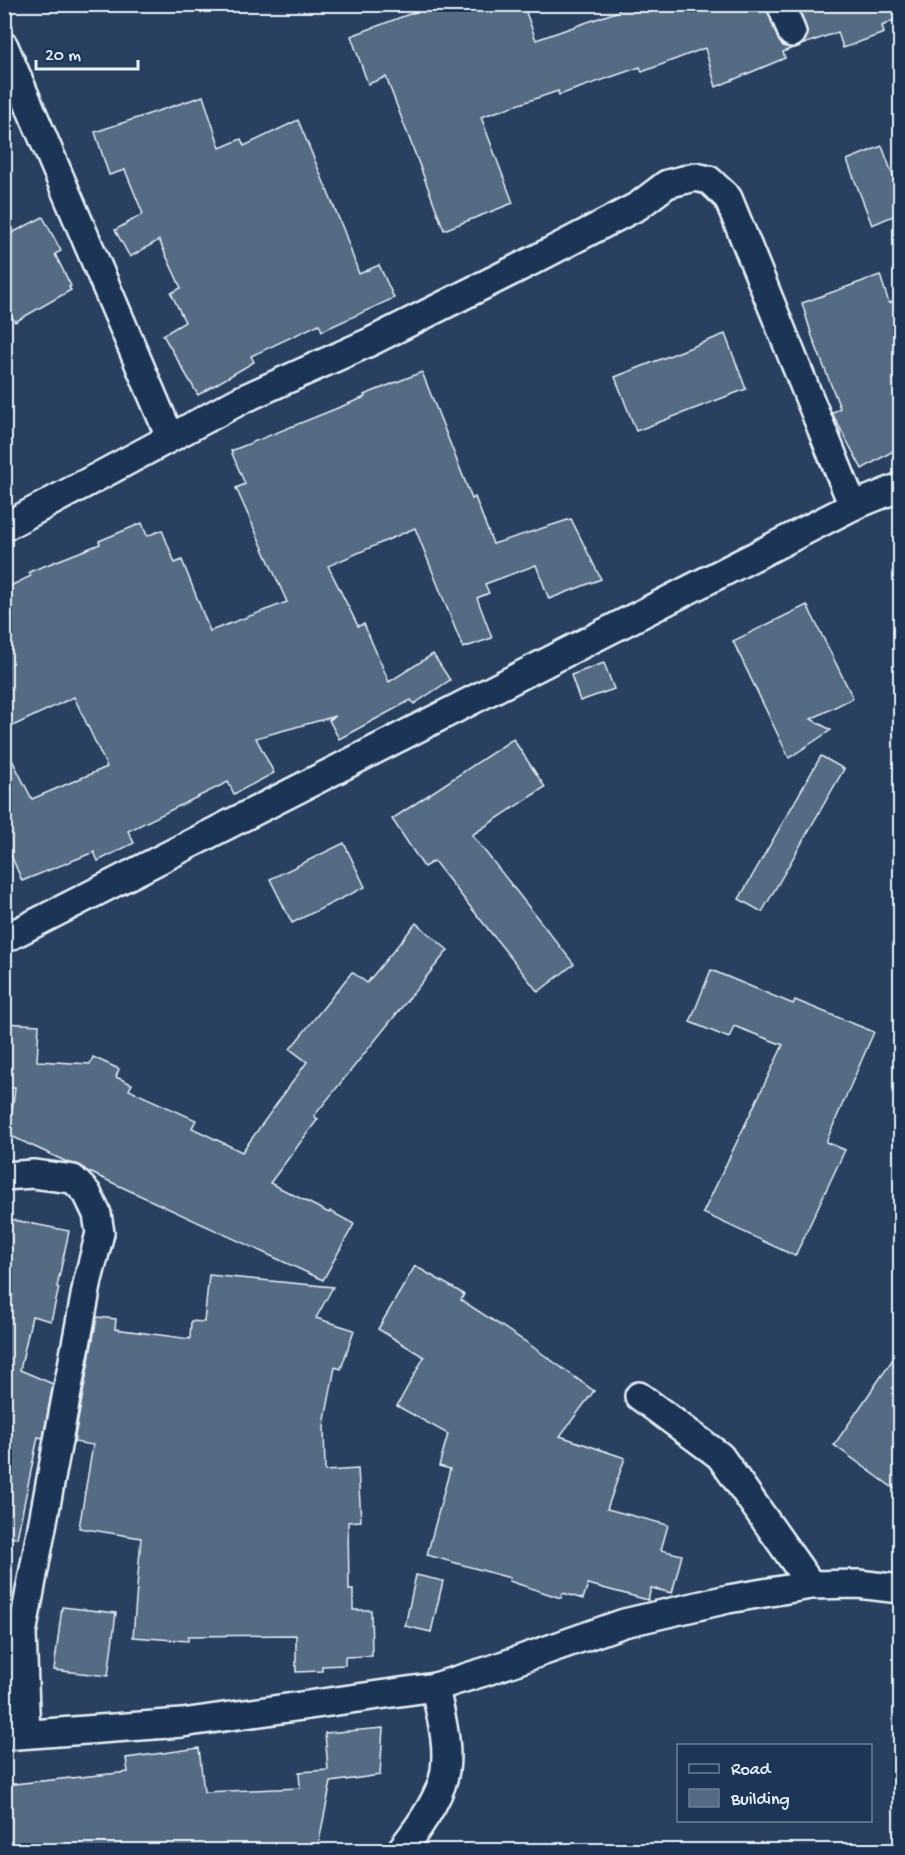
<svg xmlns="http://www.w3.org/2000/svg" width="905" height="1855" viewBox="0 0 905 1855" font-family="'Gochi Hand',sans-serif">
	<rect width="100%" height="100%" fill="#294061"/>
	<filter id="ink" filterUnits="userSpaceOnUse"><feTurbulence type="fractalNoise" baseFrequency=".0167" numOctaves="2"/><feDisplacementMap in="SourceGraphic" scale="12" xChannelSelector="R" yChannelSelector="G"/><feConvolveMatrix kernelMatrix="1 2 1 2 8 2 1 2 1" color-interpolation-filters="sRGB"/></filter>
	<g filter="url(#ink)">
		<!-- building -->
		<g fill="#556a83" stroke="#e8f1f8" stroke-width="1.5">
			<path d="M 436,4 L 523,4 L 536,40 L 619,11 L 617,4 L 766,4 L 778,39 L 783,46 L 793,48 L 783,52 L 785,58 L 716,87 L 705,48 L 642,72 L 640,67 L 559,95 L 558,91 L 481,117 L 513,203 L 444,230 L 386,77 L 368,84 L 351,36 Z"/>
			<path d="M 798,4 L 900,4 L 900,17 L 882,26 L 884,33 L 843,48 L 838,32 L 801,45 L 808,35 Z"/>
			<path d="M 203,96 L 220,148 L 241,139 L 244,146 L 298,120 L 344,231 L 359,274 L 379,265 L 394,298 L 322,331 L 319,324 L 251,356 L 254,362 L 198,395 L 163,335 L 185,322 L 171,293 L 181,288 L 159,240 L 130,257 L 115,230 L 143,214 L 125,170 L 109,175 L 95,132 Z"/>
			<path d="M 882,146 L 900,195 L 900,213 L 872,225 L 847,160 Z"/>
			<path d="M 43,217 L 61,251 L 55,254 L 71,286 L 69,287 L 71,290 L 15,322 L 4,303 L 4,237 Z"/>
			<path d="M 880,275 L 889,303 L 900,299 L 900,447 L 862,469 L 832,413 L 840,408 L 812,336 L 802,303 Z"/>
			<path d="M 725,334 L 746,389 L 636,431 L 615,377 Z"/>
			<path d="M 422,372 L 472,499 L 475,497 L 493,544 L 571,519 L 601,579 L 549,599 L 536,565 L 485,584 L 489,593 L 477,598 L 492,638 L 463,648 L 415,528 L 328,566 L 358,626 L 364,624 L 389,682 L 433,654 L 450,680 L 414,704 L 411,700 L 339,739 L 329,720 L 336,716 L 256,738 L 274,773 L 234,794 L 228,782 L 128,831 L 134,843 L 98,861 L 94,852 L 22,881 L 11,855 L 4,858 L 4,744 L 32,799 L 107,767 L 74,697 L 4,730 L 4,589 L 31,576 L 29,572 L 100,544 L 99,541 L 142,523 L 147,536 L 162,530 L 175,563 L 182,560 L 210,631 L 287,602 L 236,488 L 245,484 L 231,451 L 365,397 L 364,395 Z"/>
			<path d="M 807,605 L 853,698 L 811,719 L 831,730 L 789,758 L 733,641 Z"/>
			<path d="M 604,663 L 614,689 L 580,701 L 571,675 Z"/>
			<path d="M 513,739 L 545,787 L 472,835 L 574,964 L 538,992 L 434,861 L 424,867 L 392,819 Z"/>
			<path d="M 821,756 L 844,769 L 762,912 L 739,899 Z"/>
			<path d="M 344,843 L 365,887 L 292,923 L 270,879 Z"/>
			<path d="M 416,923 L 448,950 L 314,1116 L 318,1119 L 270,1183 L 329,1213 L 330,1211 L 354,1224 L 323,1280 L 87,1171 L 76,1164 L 69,1163 L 9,1135 L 15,1088 L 4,1088 L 4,1023 L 39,1025 L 37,1061 L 90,1064 L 93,1057 L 119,1069 L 116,1077 L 132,1084 L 129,1090 L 196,1120 L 192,1128 L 242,1152 L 307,1062 L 290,1049 L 352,972 L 367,983 Z"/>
			<path d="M 711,970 L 793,1004 L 795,1000 L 874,1032 L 826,1142 L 845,1150 L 795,1256 L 703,1213 L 783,1045 L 734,1026 L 729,1038 L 690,1022 Z"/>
			<path d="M 4,1218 L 69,1231 L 57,1287 L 59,1288 L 51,1321 L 32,1316 L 20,1370 L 53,1384 L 43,1438 L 38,1437 L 17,1538 L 4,1537 Z"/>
			<path d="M 415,1266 L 464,1294 L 461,1300 L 526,1342 L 594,1391 L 560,1436 L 625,1458 L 607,1509 L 668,1525 L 661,1550 L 682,1555 L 672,1593 L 651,1588 L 648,1600 L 588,1584 L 583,1599 L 563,1593 L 561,1598 L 509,1581 L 510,1578 L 427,1555 L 450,1469 L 439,1466 L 448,1434 L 397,1406 L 424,1357 L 378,1329 Z"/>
			<path d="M 209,1275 L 333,1287 L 316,1318 L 354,1330 L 341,1369 L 335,1367 L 324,1425 L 325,1471 L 358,1469 L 361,1521 L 348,1522 L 349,1590 L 353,1590 L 353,1610 L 371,1610 L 372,1656 L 345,1657 L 345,1665 L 322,1666 L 322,1671 L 296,1672 L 296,1635 L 188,1636 L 188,1641 L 133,1637 L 141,1538 L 79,1528 L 93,1445 L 74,1442 L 97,1317 L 116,1319 L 115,1329 L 190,1339 L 191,1321 L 204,1322 Z"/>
			<path d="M 900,1349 L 900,1493 L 834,1445 Z"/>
			<path d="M 416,1575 L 443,1581 L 431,1632 L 405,1626 Z"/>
			<path d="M 62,1607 L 116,1613 L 108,1676 L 54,1670 Z"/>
			<path d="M 383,1728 L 380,1775 L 331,1782 L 317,1851 L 4,1851 L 4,1785 L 128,1772 L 126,1758 L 199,1748 L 204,1792 L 300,1788 L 299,1772 L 328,1770 L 325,1733 Z"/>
		</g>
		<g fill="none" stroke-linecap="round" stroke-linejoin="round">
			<defs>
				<g id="street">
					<path d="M 781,4 L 792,33"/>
					<path d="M 4,46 L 170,437"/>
					<path d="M 4,527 L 241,400 L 370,342 L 532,261 L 638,206 L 667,184 L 695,177 L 709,180 L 728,198 L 853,506"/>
					<path d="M 4,939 L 853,506 L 900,487"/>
					<path d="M 4,1176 L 33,1174 L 73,1179 L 87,1193 L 97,1214 L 100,1233 L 88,1280 L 22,1634 L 26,1734"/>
					<path d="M 639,1396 L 720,1456 L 811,1585"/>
					<path d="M 4,1736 L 182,1723 L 435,1687 L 487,1671 L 624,1623 L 728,1599 L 811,1585 L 858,1584 L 900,1589"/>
					<path d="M 401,1850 C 417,1830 442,1796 445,1770 C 449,1742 440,1714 435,1687"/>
				</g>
			</defs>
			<!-- street casing -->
			<use href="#street" stroke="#e8f1f8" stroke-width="32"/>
			<!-- street -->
			<use href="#street" stroke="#1d3557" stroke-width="27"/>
		</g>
	</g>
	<!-- margin -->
	<rect width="905" height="1855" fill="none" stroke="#1d3557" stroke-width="24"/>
	<rect x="12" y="12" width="881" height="1831" fill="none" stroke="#e8f1f8" stroke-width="2" filter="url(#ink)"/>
	<!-- legend -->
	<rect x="677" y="1744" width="195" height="78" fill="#1d3557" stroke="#6e8097" stroke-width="1.5"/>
	<rect x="689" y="1764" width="30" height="9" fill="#1d3557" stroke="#6e8097" stroke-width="1.5"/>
	<text x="731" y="1774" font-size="18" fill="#e8f1f8">Road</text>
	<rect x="689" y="1789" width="30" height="18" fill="#556a83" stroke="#6e8097" stroke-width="1.5"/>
	<text x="731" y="1804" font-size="18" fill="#e8f1f8">Building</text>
	<!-- scale -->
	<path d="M36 60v9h102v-9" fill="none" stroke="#e8f1f8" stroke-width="3"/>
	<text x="45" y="60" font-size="18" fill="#e8f1f8" stroke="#1d3557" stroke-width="4.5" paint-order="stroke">20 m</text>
</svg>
